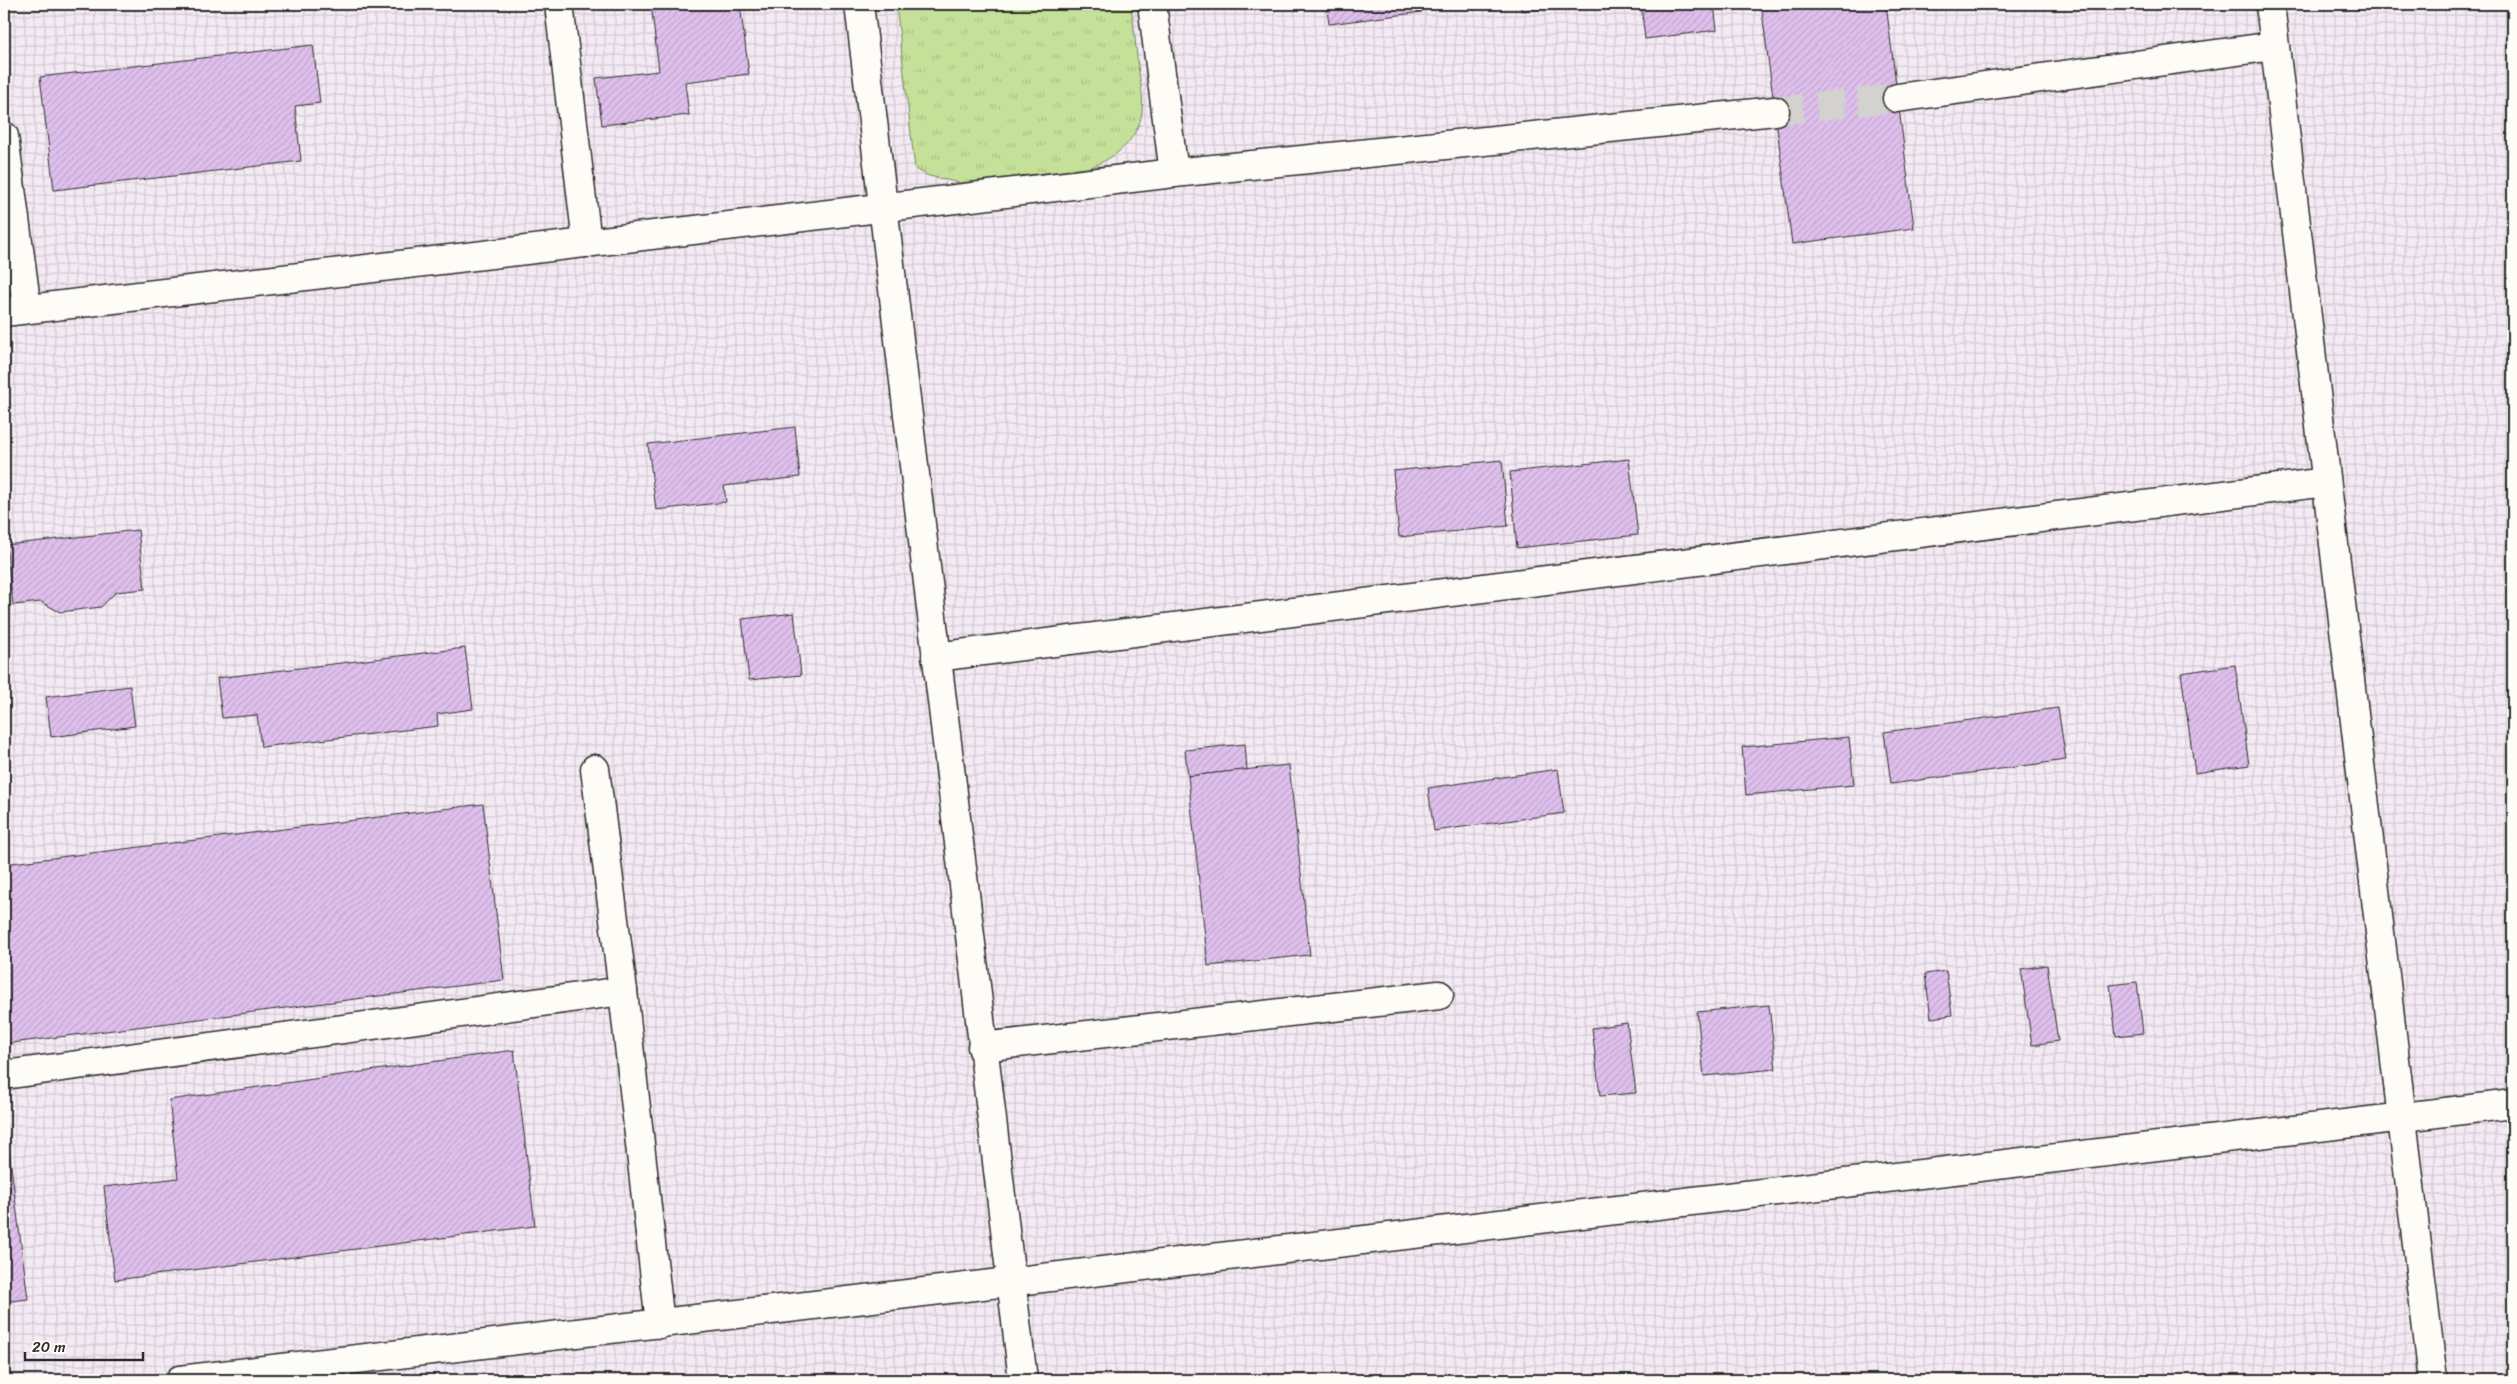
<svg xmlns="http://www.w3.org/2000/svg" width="2517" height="1384" viewBox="0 0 2517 1384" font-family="Sriracha,sans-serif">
	<defs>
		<pattern id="industrial-grid" width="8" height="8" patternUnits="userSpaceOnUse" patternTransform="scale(1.25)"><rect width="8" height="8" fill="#f4eaf4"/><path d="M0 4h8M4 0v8" fill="none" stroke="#d1c9d1"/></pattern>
		<pattern id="grass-tufts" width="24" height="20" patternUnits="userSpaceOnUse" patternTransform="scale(1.25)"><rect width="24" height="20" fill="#c5e199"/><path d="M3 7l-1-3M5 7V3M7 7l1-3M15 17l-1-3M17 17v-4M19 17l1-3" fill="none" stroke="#a9c184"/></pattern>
		<pattern id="building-hatch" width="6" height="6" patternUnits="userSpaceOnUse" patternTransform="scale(1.25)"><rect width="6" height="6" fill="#dfc0ed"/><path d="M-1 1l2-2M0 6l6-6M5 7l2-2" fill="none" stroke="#c0a5cb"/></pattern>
	</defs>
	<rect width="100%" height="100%" fill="#fdfcf7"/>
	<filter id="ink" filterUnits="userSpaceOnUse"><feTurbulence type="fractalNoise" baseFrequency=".02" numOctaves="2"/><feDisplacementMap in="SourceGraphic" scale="10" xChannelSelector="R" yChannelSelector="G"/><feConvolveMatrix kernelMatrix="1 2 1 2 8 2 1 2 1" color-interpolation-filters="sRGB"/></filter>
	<g filter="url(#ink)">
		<!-- industrial -->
		<rect fill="url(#industrial-grid)" x="4" y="4" width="2509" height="1376"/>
		<!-- grass -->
		<path fill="url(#grass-tufts)" stroke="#788662" d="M 896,4 L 1131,4 C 1133,24 1136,45 1138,66 C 1140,81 1144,97 1142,112 C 1138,142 1111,161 1085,169 L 960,183 L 929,176 L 915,169 Z"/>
		<!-- building -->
		<g fill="url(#building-hatch)" stroke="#2b2b2b">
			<path d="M 651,4 L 740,4 L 749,74 L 685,82 L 689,115 L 602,125 L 596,78 L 659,71 Z"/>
			<path d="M 1326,4 L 1421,4 L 1422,12 L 1329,24 Z"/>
			<path d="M 1521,4 L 1578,4 L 1521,11 Z"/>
			<path d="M 1641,4 L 1714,4 L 1717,30 L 1645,39 Z"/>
			<path d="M 1761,4 L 1886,4 L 1914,228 L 1792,244 Z"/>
			<path d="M 313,45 L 320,103 L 295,106 L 301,161 L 54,190 L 40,77 Z"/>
			<path d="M 795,427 L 800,477 L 724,486 L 726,502 L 656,510 L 648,444 Z"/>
			<path d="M 1629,459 L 1638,535 L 1517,548 L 1510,472 Z"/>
			<path d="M 1502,460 L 1508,526 L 1399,537 L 1393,471 Z"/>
			<path d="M 138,530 L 145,589 L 116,592 L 101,607 L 60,612 L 41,602 L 13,605 L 6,545 Z"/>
			<path d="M 794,613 L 801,675 L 749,680 L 742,619 Z"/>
			<path d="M 465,648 L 473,709 L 437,714 L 438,726 L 261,747 L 257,715 L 222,718 L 217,678 Z"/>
			<path d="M 2235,665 L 2249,765 L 2195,773 L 2181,673 Z"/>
			<path d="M 130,686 L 135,726 L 51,737 L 46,697 Z"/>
			<path d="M 2058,708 L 2066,760 L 1891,784 L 1884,732 Z"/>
			<path d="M 1849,737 L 1854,785 L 1746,795 L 1742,747 Z"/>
			<path d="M 1245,744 L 1247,770 L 1188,776 L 1185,750 Z"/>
			<path d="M 1289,765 L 1310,955 L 1208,966 L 1188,776 Z"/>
			<path d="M 1558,769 L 1564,813 L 1434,831 L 1428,788 Z"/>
			<path d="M 483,804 L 504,980 L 4,1044 L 4,864 Z"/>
			<path d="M 2047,965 L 2058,1041 L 2032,1045 L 2021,969 Z"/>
			<path d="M 1946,971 L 1952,1015 L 1931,1018 L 1925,974 Z"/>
			<path d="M 2137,982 L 2143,1033 L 2116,1036 L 2110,985 Z"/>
			<path d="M 1769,1005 L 1776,1069 L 1704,1076 L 1697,1012 Z"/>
			<path d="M 1627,1023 L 1636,1093 L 1600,1096 L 1592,1028 Z"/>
			<path d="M 514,1050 L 535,1226 L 115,1280 L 104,1187 L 178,1178 L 169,1100 Z"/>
			<path d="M 4,1111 L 28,1299 L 4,1302 Z"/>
			<path d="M 1441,1376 L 1442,1380 L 1404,1380 Z"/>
		</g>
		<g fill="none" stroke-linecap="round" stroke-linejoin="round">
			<!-- minor-tunnel -->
			<path stroke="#d3d2ce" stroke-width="28" stroke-dasharray="28 14" stroke-linecap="butt" d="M 1775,111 L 1897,98"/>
			<defs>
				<g id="minor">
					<path d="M 559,4 L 587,243"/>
					<path d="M 859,4 L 1023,1380"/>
					<path d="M 1152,4 L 1174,173"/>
					<path d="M 2270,4 L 2433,1380"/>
					<path d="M 1897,98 L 2274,46"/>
					<path d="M 4,136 L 27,309"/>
					<path d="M 4,312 L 1174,173 L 1775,111"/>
					<path d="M 936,657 L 2326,482"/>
					<path d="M 595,769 L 623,991 L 660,1324"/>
					<path d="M 982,1047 L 1439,995"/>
					<path d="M 4,1075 L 623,991"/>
					<path d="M 180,1380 L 2513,1104"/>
				</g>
			</defs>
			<!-- minor casing -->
			<use href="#minor" stroke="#2b2b2b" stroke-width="31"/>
			<!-- minor -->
			<use href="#minor" stroke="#fdfcf7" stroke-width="28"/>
		</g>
	</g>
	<!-- margin -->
	<rect width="2517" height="1384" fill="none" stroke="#fdfcf7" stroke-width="20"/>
	<rect x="10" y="10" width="2497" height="1364" fill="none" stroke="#2b2b2b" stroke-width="2" filter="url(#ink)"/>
	<!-- scale -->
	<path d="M25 1352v8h118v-8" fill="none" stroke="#2b2b2b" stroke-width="2.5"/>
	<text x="32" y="1352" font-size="15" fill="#2b2b2b" stroke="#fdfcf7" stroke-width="4" paint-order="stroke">20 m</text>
</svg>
